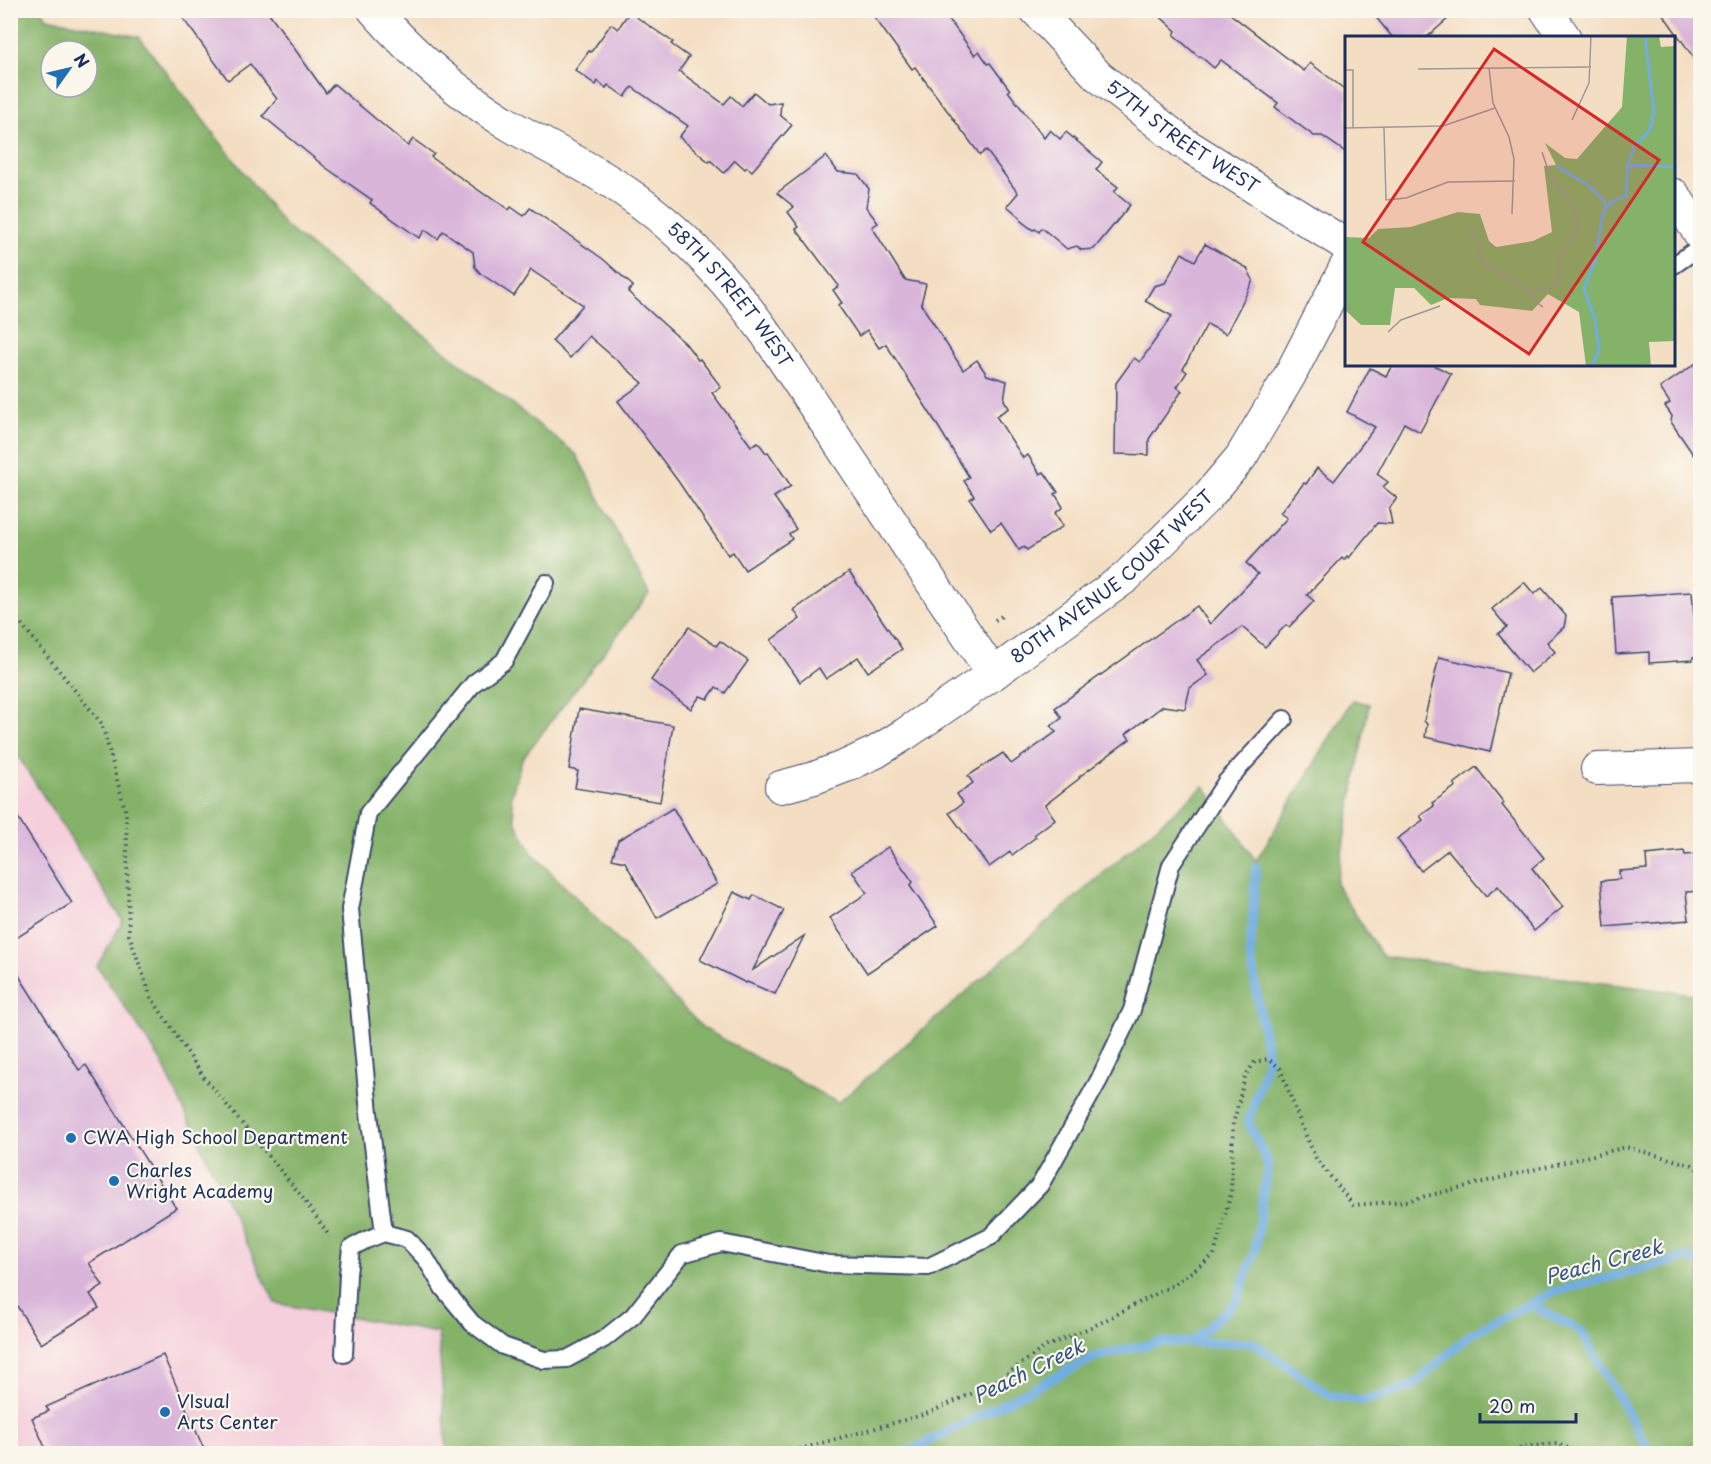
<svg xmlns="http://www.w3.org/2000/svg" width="1711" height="1464" viewBox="0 0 1711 1464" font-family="'Playpen Sans',sans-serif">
	<rect width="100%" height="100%" fill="#fbf7ec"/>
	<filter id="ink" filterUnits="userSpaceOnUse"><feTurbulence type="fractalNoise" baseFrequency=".0167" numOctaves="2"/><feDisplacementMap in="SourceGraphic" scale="12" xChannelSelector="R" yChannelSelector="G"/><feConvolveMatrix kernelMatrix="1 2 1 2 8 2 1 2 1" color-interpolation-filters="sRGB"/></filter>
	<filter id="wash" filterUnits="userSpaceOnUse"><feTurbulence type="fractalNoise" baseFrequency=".008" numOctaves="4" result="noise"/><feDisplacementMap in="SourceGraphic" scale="24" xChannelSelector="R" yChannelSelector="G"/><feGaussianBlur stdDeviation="1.35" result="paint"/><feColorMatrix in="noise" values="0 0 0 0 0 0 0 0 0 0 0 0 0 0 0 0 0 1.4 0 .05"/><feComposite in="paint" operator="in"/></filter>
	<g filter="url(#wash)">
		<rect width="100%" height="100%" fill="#f4dec3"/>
		<!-- built -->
		<path fill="#f5cfdb" d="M 10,745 L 123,921 L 98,967 L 160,1059 L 275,1303 L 438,1333 L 447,1453 L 11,1453 Z"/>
		<!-- forest -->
		<path fill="#85b269" stroke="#507064" stroke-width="1.5" fill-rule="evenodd" d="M 42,10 L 47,18 L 139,37 L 286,227 L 576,454 L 649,594 L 522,759 L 511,797 L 516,823 L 533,854 L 703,1028 L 838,1103 L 1204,786 L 1256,861 L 1352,700 L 1369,704 L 1336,884 L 1382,956 L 1700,995 L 1700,1453 L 447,1453 L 438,1333 L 275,1303 L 160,1059 L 97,966 L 123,921 L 11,745 L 10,11 ZM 51,51 L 87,51 L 87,87 L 51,87 Z"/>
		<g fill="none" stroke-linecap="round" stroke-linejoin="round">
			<!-- stream -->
			<g stroke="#6fade2" stroke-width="9">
				<path d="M 1528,1304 L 1581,1331 L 1651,1454"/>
				<path d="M 1192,1342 L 1237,1301 L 1255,1250 L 1268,1164 L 1248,1122 L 1268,1059 L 1250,953 L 1256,867"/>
				<path d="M 904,1454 L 1095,1357 L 1159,1342 L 1253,1343 L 1331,1396 L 1364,1401 L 1411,1387 L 1471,1334 L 1553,1292 L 1686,1258 L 1700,1262"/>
			</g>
		</g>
		<g id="blocks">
			<!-- building -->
			<g fill="#d9b5da">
				<path d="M 177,10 L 267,10 L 326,93 L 334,84 L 408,146 L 413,139 L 434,154 L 431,157 L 487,196 L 488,195 L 509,210 L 511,207 L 524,216 L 530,208 L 603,259 L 633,286 L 628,292 L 686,344 L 698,360 L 700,359 L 721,387 L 712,393 L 751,446 L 758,442 L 766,453 L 768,452 L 791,486 L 774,497 L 796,529 L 789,534 L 792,539 L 745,570 L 733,552 L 728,555 L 678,481 L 618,401 L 643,383 L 589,336 L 570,358 L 552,341 L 583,305 L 531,270 L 514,296 L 480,273 L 475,267 L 473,252 L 443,231 L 438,239 L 425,230 L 419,238 L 370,203 L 372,200 L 325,167 L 263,116 L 277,99 L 250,64 L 228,80 Z"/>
				<path d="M 869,10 L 942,10 L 975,55 L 979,51 L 988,64 L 990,63 L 1010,90 L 1008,91 L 1044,138 L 1050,130 L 1060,139 L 1066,132 L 1102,162 L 1096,170 L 1118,187 L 1114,192 L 1130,205 L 1094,249 L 1081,250 L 1077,246 L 1067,249 L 1042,228 L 1039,232 L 1035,229 L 1033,230 L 1021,221 L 1020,217 L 1007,206 L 1018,193 L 986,150 L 980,155 L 915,67 L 912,69 Z"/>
				<path d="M 1153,10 L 1225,10 L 1304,71 L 1310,63 L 1347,91 L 1347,153 L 1322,136 L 1314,136 L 1275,107 L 1278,103 L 1221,60 L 1214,68 L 1200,56 L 1199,57 L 1174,35 L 1176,31 Z"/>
				<path d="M 1370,10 L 1458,10 L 1426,38 L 1393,38 Z"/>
				<path d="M 1660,10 L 1701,10 L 1701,68 Z"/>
				<path d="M 629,12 L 673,42 L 671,44 L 689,57 L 679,71 L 724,104 L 731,96 L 742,106 L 754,92 L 768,104 L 781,102 L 780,115 L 792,125 L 752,171 L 747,167 L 745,169 L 735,160 L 724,173 L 710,160 L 709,162 L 679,137 L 688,126 L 632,87 L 625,97 L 608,85 L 606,88 L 598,81 L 596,85 L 575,70 L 589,51 L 591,52 L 611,24 L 618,29 Z"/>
				<path d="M 826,156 L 838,172 L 858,174 L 869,189 L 866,207 L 878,223 L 872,227 L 905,280 L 926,284 L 921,304 L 963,370 L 977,360 L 987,375 L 1007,381 L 1004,400 L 1009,408 L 996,416 L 1023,458 L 1028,455 L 1040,474 L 1044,472 L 1058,492 L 1055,494 L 1063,507 L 1055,513 L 1063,526 L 1027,550 L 1024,547 L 1019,550 L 1001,523 L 991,530 L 970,499 L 974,496 L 964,481 L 969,477 L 933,418 L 886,344 L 879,348 L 867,330 L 859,336 L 838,305 L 842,303 L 833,290 L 839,286 L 796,229 L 799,227 L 788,212 L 794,207 L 777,193 Z"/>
				<path d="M 1205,244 L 1247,268 L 1253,280 L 1251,285 L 1226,334 L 1207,324 L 1183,369 L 1187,372 L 1177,387 L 1182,391 L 1149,439 L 1149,455 L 1115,454 L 1116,383 L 1134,358 L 1140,362 L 1172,316 L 1145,301 L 1154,286 L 1165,283 L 1182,253 L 1195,261 Z"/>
				<path d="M 1701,360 L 1701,466 L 1671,422 L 1672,416 L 1665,406 L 1670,403 L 1660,388 Z"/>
				<path d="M 1393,364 L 1432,364 L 1451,374 L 1420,432 L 1404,423 L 1377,474 L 1388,482 L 1383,487 L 1397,498 L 1389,509 L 1392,524 L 1377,523 L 1349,558 L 1347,556 L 1344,560 L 1342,558 L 1307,595 L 1314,601 L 1289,627 L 1286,625 L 1265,647 L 1242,627 L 1197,660 L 1208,675 L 1190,688 L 1185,709 L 1163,706 L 1126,734 L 1130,739 L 1079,777 L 1080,778 L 1045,805 L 1055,819 L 1034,835 L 1036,837 L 1012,855 L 1010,852 L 989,867 L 949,813 L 963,803 L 957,794 L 973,783 L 968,776 L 1003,753 L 1011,764 L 1056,732 L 1051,726 L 1062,718 L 1055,708 L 1197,606 L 1210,624 L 1258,574 L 1246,563 L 1287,518 L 1280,513 L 1304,483 L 1306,484 L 1317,468 L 1334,481 L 1375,427 L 1347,412 L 1370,368 L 1386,376 Z"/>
				<path d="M 849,572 L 902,649 L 868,672 L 858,657 L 826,679 L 819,668 L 800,682 L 771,640 L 800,619 L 794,610 Z"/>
				<path d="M 1524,582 L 1534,594 L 1542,588 L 1566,616 L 1564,627 L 1547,642 L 1555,652 L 1530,673 L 1498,634 L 1507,627 L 1492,609 Z"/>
				<path d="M 1692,592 L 1694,616 L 1701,616 L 1701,656 L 1693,657 L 1693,660 L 1649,663 L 1649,652 L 1616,654 L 1612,597 Z"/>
				<path d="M 689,627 L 716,646 L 720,641 L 748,661 L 725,693 L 716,687 L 708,699 L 700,696 L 691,709 L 651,680 Z"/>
				<path d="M 1439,657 L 1508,673 L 1490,752 L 1425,737 L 1427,724 L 1424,721 Z"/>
				<path d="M 579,709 L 673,725 L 660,802 L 575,788 L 578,771 L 569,769 Z"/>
				<path d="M 1476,767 L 1504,803 L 1502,805 L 1544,858 L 1532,868 L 1563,907 L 1534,931 L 1498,886 L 1486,896 L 1448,850 L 1421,871 L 1397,839 L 1423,820 L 1420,816 L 1434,806 L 1432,803 L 1456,786 L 1454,784 Z"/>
				<path d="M 10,805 L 72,903 L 10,942 Z"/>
				<path d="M 673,808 L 717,884 L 657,918 L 625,862 L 612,859 L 618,840 Z"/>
				<path d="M 888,847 L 913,882 L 910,886 L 938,926 L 867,973 L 830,918 L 867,893 L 852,871 Z"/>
				<path d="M 1684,851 L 1685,855 L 1699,854 L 1701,873 L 1701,891 L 1686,892 L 1689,920 L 1605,927 L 1601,881 L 1620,879 L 1619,871 L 1647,869 L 1646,855 Z"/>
				<path d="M 734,892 L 751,900 L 754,895 L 784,910 L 753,970 L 804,936 L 775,994 L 747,982 L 746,983 L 700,960 Z"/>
				<path d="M 10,962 L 79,1070 L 86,1065 L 176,1208 L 89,1263 L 103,1286 L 90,1294 L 99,1308 L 41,1344 L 10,1295 Z"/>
				<path d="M 163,1355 L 206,1454 L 48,1454 L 32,1418 L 49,1411 L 46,1407 Z"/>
			</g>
		</g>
	</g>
	<g filter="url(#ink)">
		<use href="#blocks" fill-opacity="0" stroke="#3c496d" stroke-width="1.5"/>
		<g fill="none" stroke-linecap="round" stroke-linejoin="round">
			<defs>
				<g id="lane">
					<path d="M 1674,265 L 1700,247"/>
					<path d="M 384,1233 L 369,1113 L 350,909 L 368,813 L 474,683 L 504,661 L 546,583"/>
					<path d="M 344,1354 L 348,1274 L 351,1248 L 366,1240 L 384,1233 L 407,1239 L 426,1259 L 443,1288 L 472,1323 L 503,1346 L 544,1360 L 567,1359 L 604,1339 L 633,1316 L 682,1254 L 721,1243 L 829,1264 L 928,1267 L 990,1237 L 1040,1185 L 1099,1080 L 1132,1010 L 1171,865 L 1226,782 L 1284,719"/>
				</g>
				<g id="street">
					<path id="s1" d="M 374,10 C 414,56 461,96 513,127 C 549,148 586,165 620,188 C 679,227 726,278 767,335 L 993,674"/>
					<path id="s2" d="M 1036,10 L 1098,76 L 1182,142 L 1346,245"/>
					<path d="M 1546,10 L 1565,38"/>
					<path d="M 1674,195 L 1700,234"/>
					<path d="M 1597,769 L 1700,766"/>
					<path id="s3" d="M 781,787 L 814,778 L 846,766 L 876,752 L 905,734 L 993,674 L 1126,577 L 1208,496 L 1241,457 L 1290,375 L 1346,266"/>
				</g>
			</defs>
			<!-- lane casing -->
			<use href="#lane" stroke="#3c496d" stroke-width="20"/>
			<!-- street casing -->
			<use href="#street" stroke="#3c496d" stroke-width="34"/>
			<!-- path -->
			<g stroke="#3c496d" stroke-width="4" stroke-dasharray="1.5 4.5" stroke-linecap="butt">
				<path d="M 10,610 L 102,724 L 126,813 L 129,935 L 151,997 L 203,1076 L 299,1193 L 330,1237"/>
				<path d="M 995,620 L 1005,614"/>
				<path d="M 782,1454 L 926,1414 L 991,1385 L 1045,1347 L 1098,1324 L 1175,1284 L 1214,1255 L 1231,1193 L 1233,1125 L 1245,1076 L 1255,1062 L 1268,1059 L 1280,1068 L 1302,1127 L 1316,1158 L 1353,1205 L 1406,1201 L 1626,1147 L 1692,1165 L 1700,1172"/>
				<path d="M 1517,1454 L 1521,1447 L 1557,1444 L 1585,1454"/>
			</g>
			<!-- lane -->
			<use href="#lane" stroke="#fff" stroke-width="16"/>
			<!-- street -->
			<use href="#street" stroke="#fff" stroke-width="32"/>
		</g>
	</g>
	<!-- markers -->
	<g fill="#1f6fb2" stroke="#fbf7ec" stroke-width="2">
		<circle cx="71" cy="1138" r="6"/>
		<circle cx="114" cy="1181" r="6"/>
		<circle cx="165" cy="1412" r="6"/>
	</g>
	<g text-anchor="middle" stroke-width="4.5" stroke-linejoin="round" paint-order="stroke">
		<!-- street labels -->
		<g font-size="18" fill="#1b2f5e" stroke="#fbf7ec">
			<text dy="6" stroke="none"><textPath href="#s2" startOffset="195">57TH STREET WEST</textPath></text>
			<text dy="6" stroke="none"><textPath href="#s1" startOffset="460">58TH STREET WEST</textPath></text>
			<text dy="6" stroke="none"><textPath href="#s3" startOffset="396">80TH AVENUE COURT WEST</textPath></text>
		</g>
		<!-- poi labels -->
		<g font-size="18" fill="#1b2f5e" stroke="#fbf7ec" text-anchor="start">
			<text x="83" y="1144">CWA High School Department</text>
			<text x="126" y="1177">Charles<tspan x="126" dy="21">Wright Academy</tspan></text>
			<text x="177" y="1408">VIsual<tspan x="177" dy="21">Arts Center</tspan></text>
		</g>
		<!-- water labels -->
		<g font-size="20" font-style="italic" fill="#345586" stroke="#fbf7ec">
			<text transform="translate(1604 1262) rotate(-15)" y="7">Peach Creek</text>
			<text transform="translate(1029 1371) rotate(-26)" y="7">Peach Creek</text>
		</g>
	</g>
	<!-- overview -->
	<g transform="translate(1345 36)">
		<rect width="330" height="330" fill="#f4dec3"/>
		<path d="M 282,0 L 314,0 L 316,11 L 330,10 L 330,305 L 304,306 L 306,330 L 241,330 L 234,276 L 203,258 L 187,275 L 135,269 L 131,263 L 103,262 L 86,269 L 69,252 L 50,252 L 45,289 L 16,289 L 0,274 L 0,201 L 24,202 L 33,193 L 66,191 L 113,176 L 135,178 L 144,205 L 151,211 L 188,205 L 207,196 L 199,130 L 211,129 L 200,107 L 220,122 L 232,123 L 277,71 Z" fill="#85b269"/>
		<path fill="none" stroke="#6fade2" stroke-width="3" d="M 212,130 L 247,152 L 260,166 L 261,173M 284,132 L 289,129 L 330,131M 247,330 L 254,314 L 250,283 L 239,253 L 250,225 L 258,177 L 266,167 L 281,159 L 283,129 L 289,111 L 305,94 L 309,77 L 300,0"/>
		<path fill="none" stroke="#9d989b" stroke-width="1.5" d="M 144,32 L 148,67 L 164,101 L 169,123 L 167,178M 73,33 L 246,31M 0,34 L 8,34 L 8,92M 227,84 L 244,47 L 246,0M 0,92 L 98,90 L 150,72M 39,92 L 41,164 L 61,162 L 103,146 L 170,145M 197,116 L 205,140 L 224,164 L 234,189 L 232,198 L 214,219 L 213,248 L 187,257 L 186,262 L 198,271M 126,189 L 138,227 L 187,257M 43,296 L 56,284 L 95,270"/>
		<path fill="#d62828" fill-opacity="0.15" stroke="#d62828" stroke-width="3" d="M 149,13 L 314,124 L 184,318 L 18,206 Z"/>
		<rect width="330" height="330" fill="none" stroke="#1b2f5e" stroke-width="3"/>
	</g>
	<!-- margin -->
	<rect width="1711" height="1464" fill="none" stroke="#fbf7ec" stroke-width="36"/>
	<!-- north arrow -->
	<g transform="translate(69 69) rotate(56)"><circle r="28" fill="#fbf7ec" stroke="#a1a7b3" stroke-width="1.5"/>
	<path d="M0-4.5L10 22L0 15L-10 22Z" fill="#1f6fb2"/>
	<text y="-9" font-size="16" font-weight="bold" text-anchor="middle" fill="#1b2f5e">N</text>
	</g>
	<!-- scale -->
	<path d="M1480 1413v9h96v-9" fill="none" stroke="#1b2f5e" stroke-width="3"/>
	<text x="1489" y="1413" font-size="18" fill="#1b2f5e" stroke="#fbf7ec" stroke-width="4.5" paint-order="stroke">20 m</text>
</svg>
